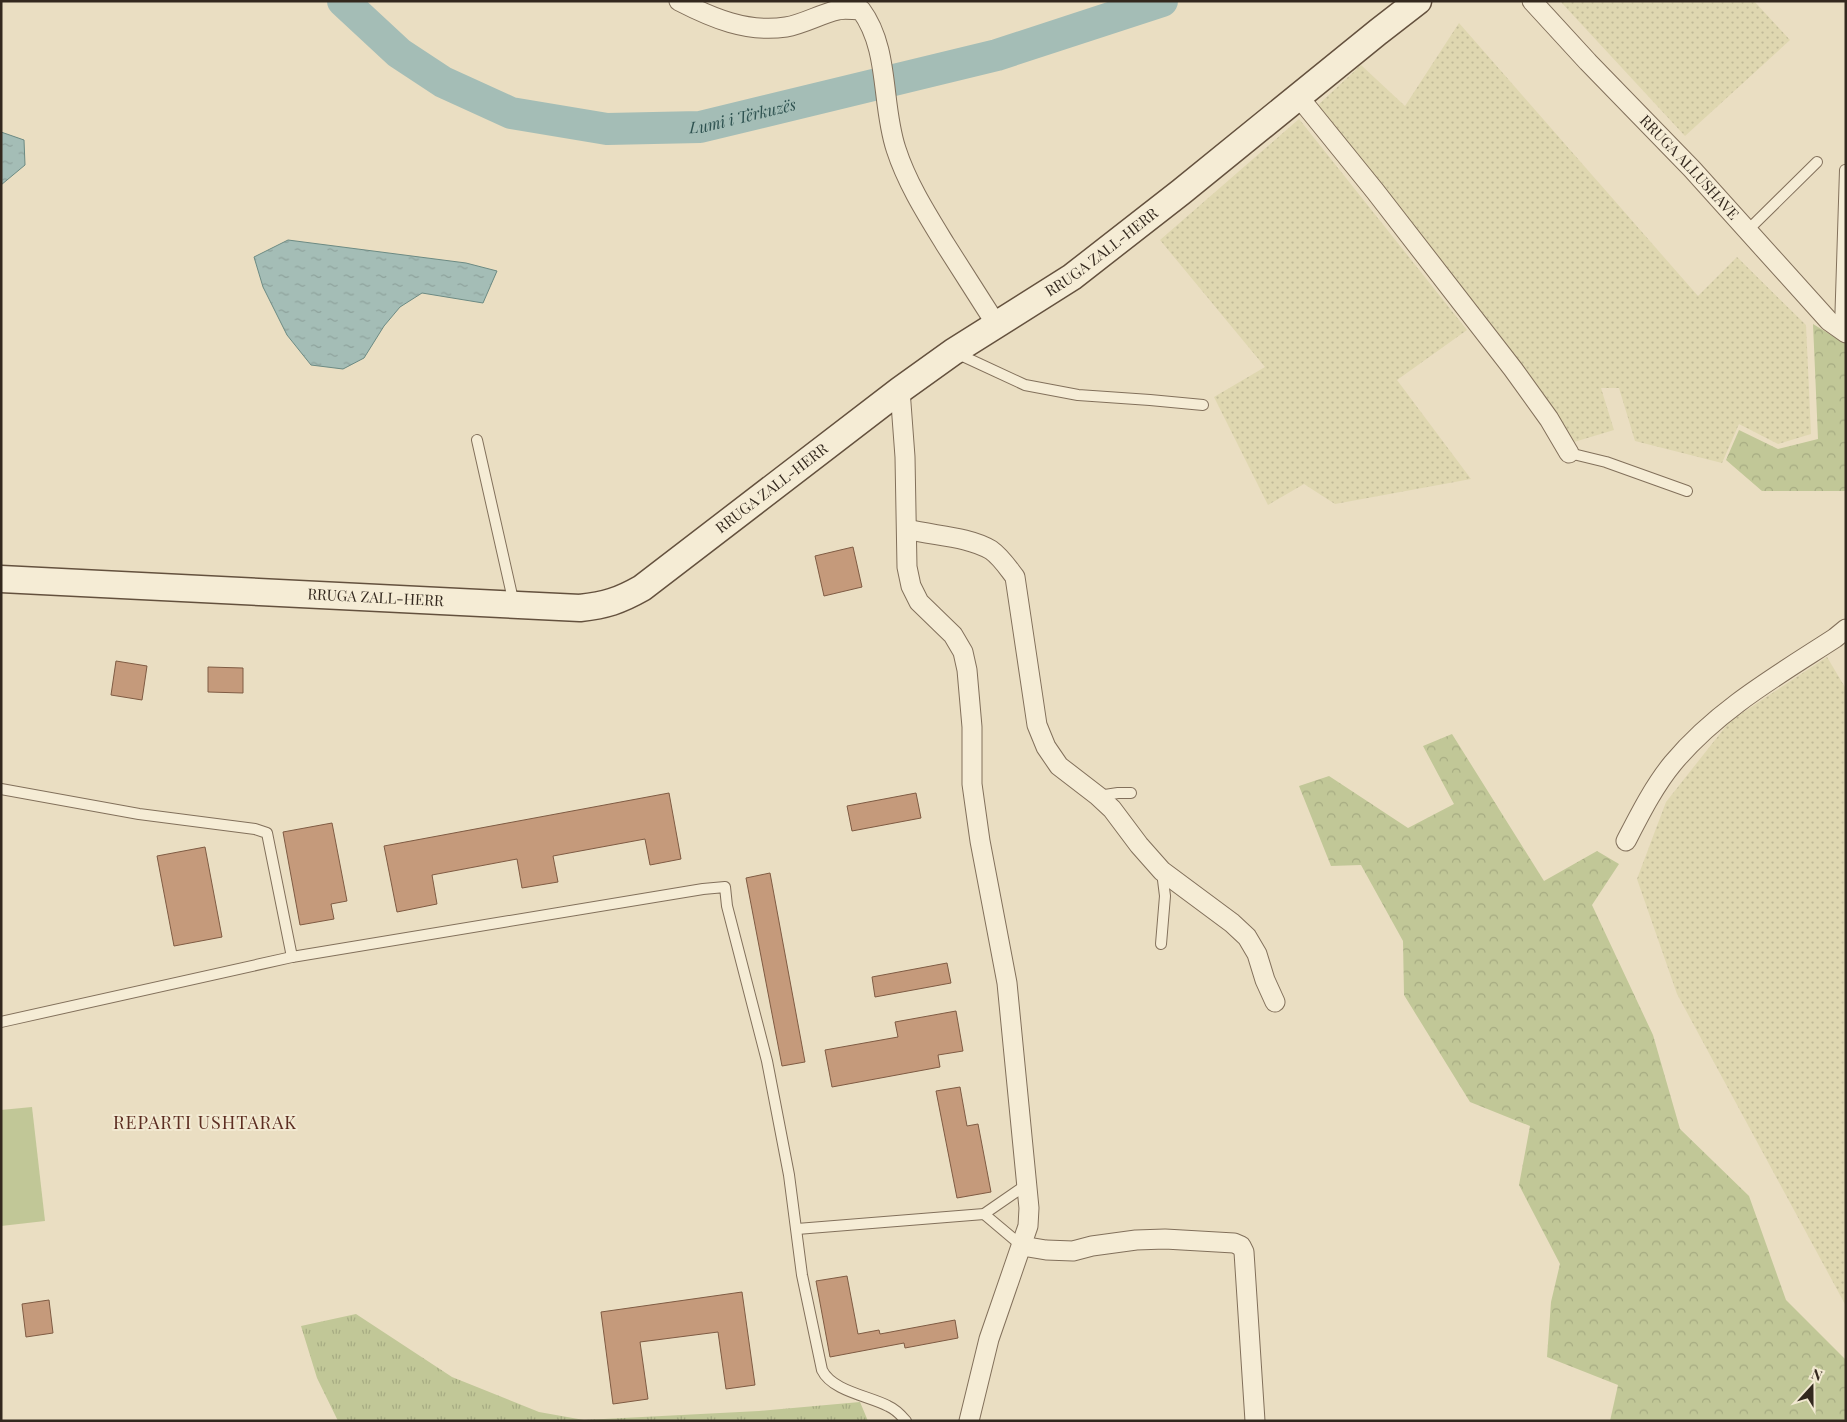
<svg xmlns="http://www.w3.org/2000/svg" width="1847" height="1422" viewBox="0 0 1847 1422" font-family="'Playfair Display',serif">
	<defs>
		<pattern id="farmland-dots" width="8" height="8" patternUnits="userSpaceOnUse" patternTransform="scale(1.25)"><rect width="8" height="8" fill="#dfd7b0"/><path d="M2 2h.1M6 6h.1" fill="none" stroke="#c0b997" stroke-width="1.8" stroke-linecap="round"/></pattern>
		<pattern id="grass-tufts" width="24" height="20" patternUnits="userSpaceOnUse" patternTransform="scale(1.25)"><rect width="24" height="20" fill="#c1c797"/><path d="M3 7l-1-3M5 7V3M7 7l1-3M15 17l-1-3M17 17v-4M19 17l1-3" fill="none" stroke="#a6ab82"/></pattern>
		<pattern id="forest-crowns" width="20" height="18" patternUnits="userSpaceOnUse" patternTransform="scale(1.25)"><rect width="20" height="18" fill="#c1c797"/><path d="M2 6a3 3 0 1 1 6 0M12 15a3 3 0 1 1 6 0" fill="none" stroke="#a6ab82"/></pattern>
		<pattern id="water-ripples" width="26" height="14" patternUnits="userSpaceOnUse" patternTransform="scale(1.25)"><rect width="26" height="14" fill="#a4bdb6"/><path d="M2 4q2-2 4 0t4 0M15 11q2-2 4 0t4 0" fill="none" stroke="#8ea29c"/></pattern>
	</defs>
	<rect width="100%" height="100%" fill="#eadec2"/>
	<!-- farmland -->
	<g fill="url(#farmland-dots)">
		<path d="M 1560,1 L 1754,1 L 1790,40 L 1685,136 Z"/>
		<path d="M 1459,23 L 1698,296 L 1737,257 L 1806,325 L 1811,434 L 1778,444 L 1739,424 L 1722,463 L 1635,441 L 1619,388 L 1601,388 L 1614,430 L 1574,442 L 1317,106 L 1361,65 L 1405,106 Z"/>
		<path d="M 1299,119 L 1467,330 L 1397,380 L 1471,479 L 1335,504 L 1304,484 L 1268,505 L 1214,397 L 1265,367 L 1160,240 Z"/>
		<path d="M 1827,657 L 1846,689 L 1846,1306 L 1677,994 L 1637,879 L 1666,802 L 1730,721 Z"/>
	</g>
	<!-- grass -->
	<path fill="url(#grass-tufts)" d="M 356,1314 L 452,1377 L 539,1412 L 584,1420 L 759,1411 L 860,1402 L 868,1421 L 338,1421 L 317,1378 L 301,1326 Z"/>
	<!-- forest -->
	<g fill="url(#forest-crowns)">
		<path d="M 1813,324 L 1846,344 L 1846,491 L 1762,491 L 1726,460 L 1739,430 L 1778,449 L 1818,439 Z"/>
		<path d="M 1452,734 L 1544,881 L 1597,851 L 1619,864 L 1592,905 L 1653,1035 L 1680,1129 L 1749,1196 L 1786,1300 L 1846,1360 L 1846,1421 L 1610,1421 L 1618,1385 L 1547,1357 L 1551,1302 L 1560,1264 L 1519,1185 L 1530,1126 L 1470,1102 L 1404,995 L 1403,941 L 1361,865 L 1331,866 L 1299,786 L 1329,776 L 1408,828 L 1454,804 L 1423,746 Z"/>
	</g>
	<!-- garden -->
	<path fill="#c1c797" d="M 32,1107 L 45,1221 L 1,1226 L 1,1110 Z"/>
	<!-- water -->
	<g fill="url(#water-ripples)" stroke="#6c8a83">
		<path d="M 1,132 L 24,140 L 25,165 L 1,185 Z"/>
		<path d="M 288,240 L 466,263 L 497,271 L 483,303 L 422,293 L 400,307 L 384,326 L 364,358 L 343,369 L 311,365 L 287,335 L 263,287 L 254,257 Z"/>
	</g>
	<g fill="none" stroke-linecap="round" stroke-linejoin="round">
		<!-- river -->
		<path stroke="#a4bdb6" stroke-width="32" id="s1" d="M 343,1 L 399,53 L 443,82 L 511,113 L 607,129 L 700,127 L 997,55 L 1162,1"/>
	</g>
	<!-- building -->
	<g fill="#c59a7b" stroke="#7f5b43">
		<path d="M 853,547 L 862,587 L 824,596 L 815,556 Z"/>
		<path d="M 116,661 L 147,666 L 142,700 L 111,695 Z"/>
		<path d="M 208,667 L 243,668 L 243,693 L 208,692 Z"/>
		<path d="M 669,793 L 681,859 L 650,865 L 645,839 L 553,856 L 558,882 L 522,888 L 517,859 L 432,875 L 437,904 L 397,912 L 384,846 Z"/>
		<path d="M 916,793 L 921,818 L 852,831 L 847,806 Z"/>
		<path d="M 332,823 L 347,901 L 331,904 L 334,919 L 300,925 L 283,832 Z"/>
		<path d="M 205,847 L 222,937 L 174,946 L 157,856 Z"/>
		<path d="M 770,873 L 805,1062 L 782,1066 L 746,878 Z"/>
		<path d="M 947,963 L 951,983 L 875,997 L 872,977 Z"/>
		<path d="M 956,1011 L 963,1051 L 938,1055 L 940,1067 L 832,1087 L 825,1050 L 898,1037 L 895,1022 Z"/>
		<path d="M 960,1087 L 967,1126 L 978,1124 L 991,1192 L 957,1198 L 936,1091 Z"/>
		<path d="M 847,1276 L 858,1334 L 879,1330 L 880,1334 L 955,1320 L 958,1338 L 905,1348 L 904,1343 L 830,1357 L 816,1281 Z"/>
		<path d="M 742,1292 L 755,1385 L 726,1389 L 718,1332 L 640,1342 L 648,1399 L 613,1404 L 601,1312 Z"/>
		<path d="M 49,1300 L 53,1333 L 26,1337 L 22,1304 Z"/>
	</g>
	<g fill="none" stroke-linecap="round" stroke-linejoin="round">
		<defs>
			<g id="lane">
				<path d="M 1748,230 L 1817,162"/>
				<path d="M 1840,328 L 1845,170"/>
				<path d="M 956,353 L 1025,385 L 1078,395 L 1150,400 L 1203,405"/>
				<path d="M 477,440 L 514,604"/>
				<path d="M 1569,453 L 1606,462 L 1687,491"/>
				<path d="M 1,789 L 139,814 L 255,829 L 267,833 L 292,957 L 703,889 L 725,887 L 727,906 L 767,1061 L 789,1175 L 802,1275 L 822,1370 C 832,1391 869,1396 888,1406 C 895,1409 901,1415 906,1421"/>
				<path d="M 1098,796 L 1118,793 L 1131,793"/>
				<path d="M 1161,944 L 1165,896 L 1162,872"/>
				<path d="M 1,1022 L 292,957"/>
				<path d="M 984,1214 L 1022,1246"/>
				<path d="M 797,1229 L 984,1214 L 1026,1185"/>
			</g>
			<g id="street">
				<path d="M 679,1 C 712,18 747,33 786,27 C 804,24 820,14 838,10 C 845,8 853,10 861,10 C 890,49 881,104 896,149 C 907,183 926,213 945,244 C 962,271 979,297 996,324"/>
				<path id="s2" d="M 1532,1 L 1588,62 L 1692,169 L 1829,321 L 1846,333"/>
				<path d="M 1298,96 L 1375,191 L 1513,369 L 1549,419 L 1569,453"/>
				<path d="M 900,390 L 905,457 L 907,567 L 911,586 L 919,602 L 953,635 L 963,652 L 967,670 L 972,727 L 972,784 L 980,841 L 1007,983 L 1029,1208 L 1028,1226 L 989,1339 L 969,1421"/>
				<path d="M 907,529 C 934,536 967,536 991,550 C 1001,557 1008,568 1015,577 L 1037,725 L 1046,747 L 1059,766 L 1098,796 L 1112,809 L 1139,845 L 1162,871 L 1232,923 L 1247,937 L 1257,954 L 1265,980 L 1275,1002"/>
				<path d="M 1626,841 C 1640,814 1654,786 1673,763 C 1717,710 1778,675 1835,638 L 1846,629"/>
				<path d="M 1022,1246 L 1046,1250 L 1073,1251 L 1092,1246 L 1136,1240 L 1165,1239 L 1234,1243 L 1241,1246 L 1244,1252 L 1255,1421"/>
			</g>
			<g id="secondary">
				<path id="s3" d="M 1,579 L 580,608 C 606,605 619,601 642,588 L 900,390 L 953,352 L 1072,277 L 1181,192 L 1378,32 L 1418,1"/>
			</g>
		</defs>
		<!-- lane casing -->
		<use href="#lane" stroke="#82705b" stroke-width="12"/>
		<!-- street casing -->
		<use href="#street" stroke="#82705b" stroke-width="21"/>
		<!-- secondary casing -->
		<use href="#secondary" stroke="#64513e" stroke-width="29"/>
		<!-- lane -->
		<use href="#lane" stroke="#f5ecd5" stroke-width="10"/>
		<!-- street -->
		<use href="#street" stroke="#f5ecd5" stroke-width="19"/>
		<!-- secondary -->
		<use href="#secondary" stroke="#f5ecd5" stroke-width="26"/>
	</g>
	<g text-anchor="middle" stroke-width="4" stroke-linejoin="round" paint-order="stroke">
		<!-- street labels -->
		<g font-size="15" fill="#33281e" stroke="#f2e9d1">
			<text dy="5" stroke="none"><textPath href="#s2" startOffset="229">RRUGA ALLUSHAVE</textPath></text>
			<text dy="5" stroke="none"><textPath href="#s3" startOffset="1215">RRUGA ZALL-HERR</textPath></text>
			<text dy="5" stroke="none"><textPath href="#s3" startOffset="809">RRUGA ZALL-HERR</textPath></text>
			<text dy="5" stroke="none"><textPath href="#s3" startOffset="375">RRUGA ZALL-HERR</textPath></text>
		</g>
		<!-- water labels -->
		<g font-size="16" font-style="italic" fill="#2e5250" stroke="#f2e9d1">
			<text dy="6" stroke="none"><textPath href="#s1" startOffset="438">Lumi i Tërkuzës</textPath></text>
		</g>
		<!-- quarter labels -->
		<g font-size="18" letter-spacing="1" fill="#5c2d21" stroke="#f2e9d1">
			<text x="205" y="1129">REPARTI USHTARAK</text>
		</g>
	</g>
	<!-- border -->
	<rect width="1847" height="1422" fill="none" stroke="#33281e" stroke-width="5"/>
	<!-- north arrow -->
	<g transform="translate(1812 1387) rotate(21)" stroke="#f2e9d1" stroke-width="4" paint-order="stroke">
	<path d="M0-4L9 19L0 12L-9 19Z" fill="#33281e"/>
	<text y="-8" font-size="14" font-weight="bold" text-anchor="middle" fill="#33281e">N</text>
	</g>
</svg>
